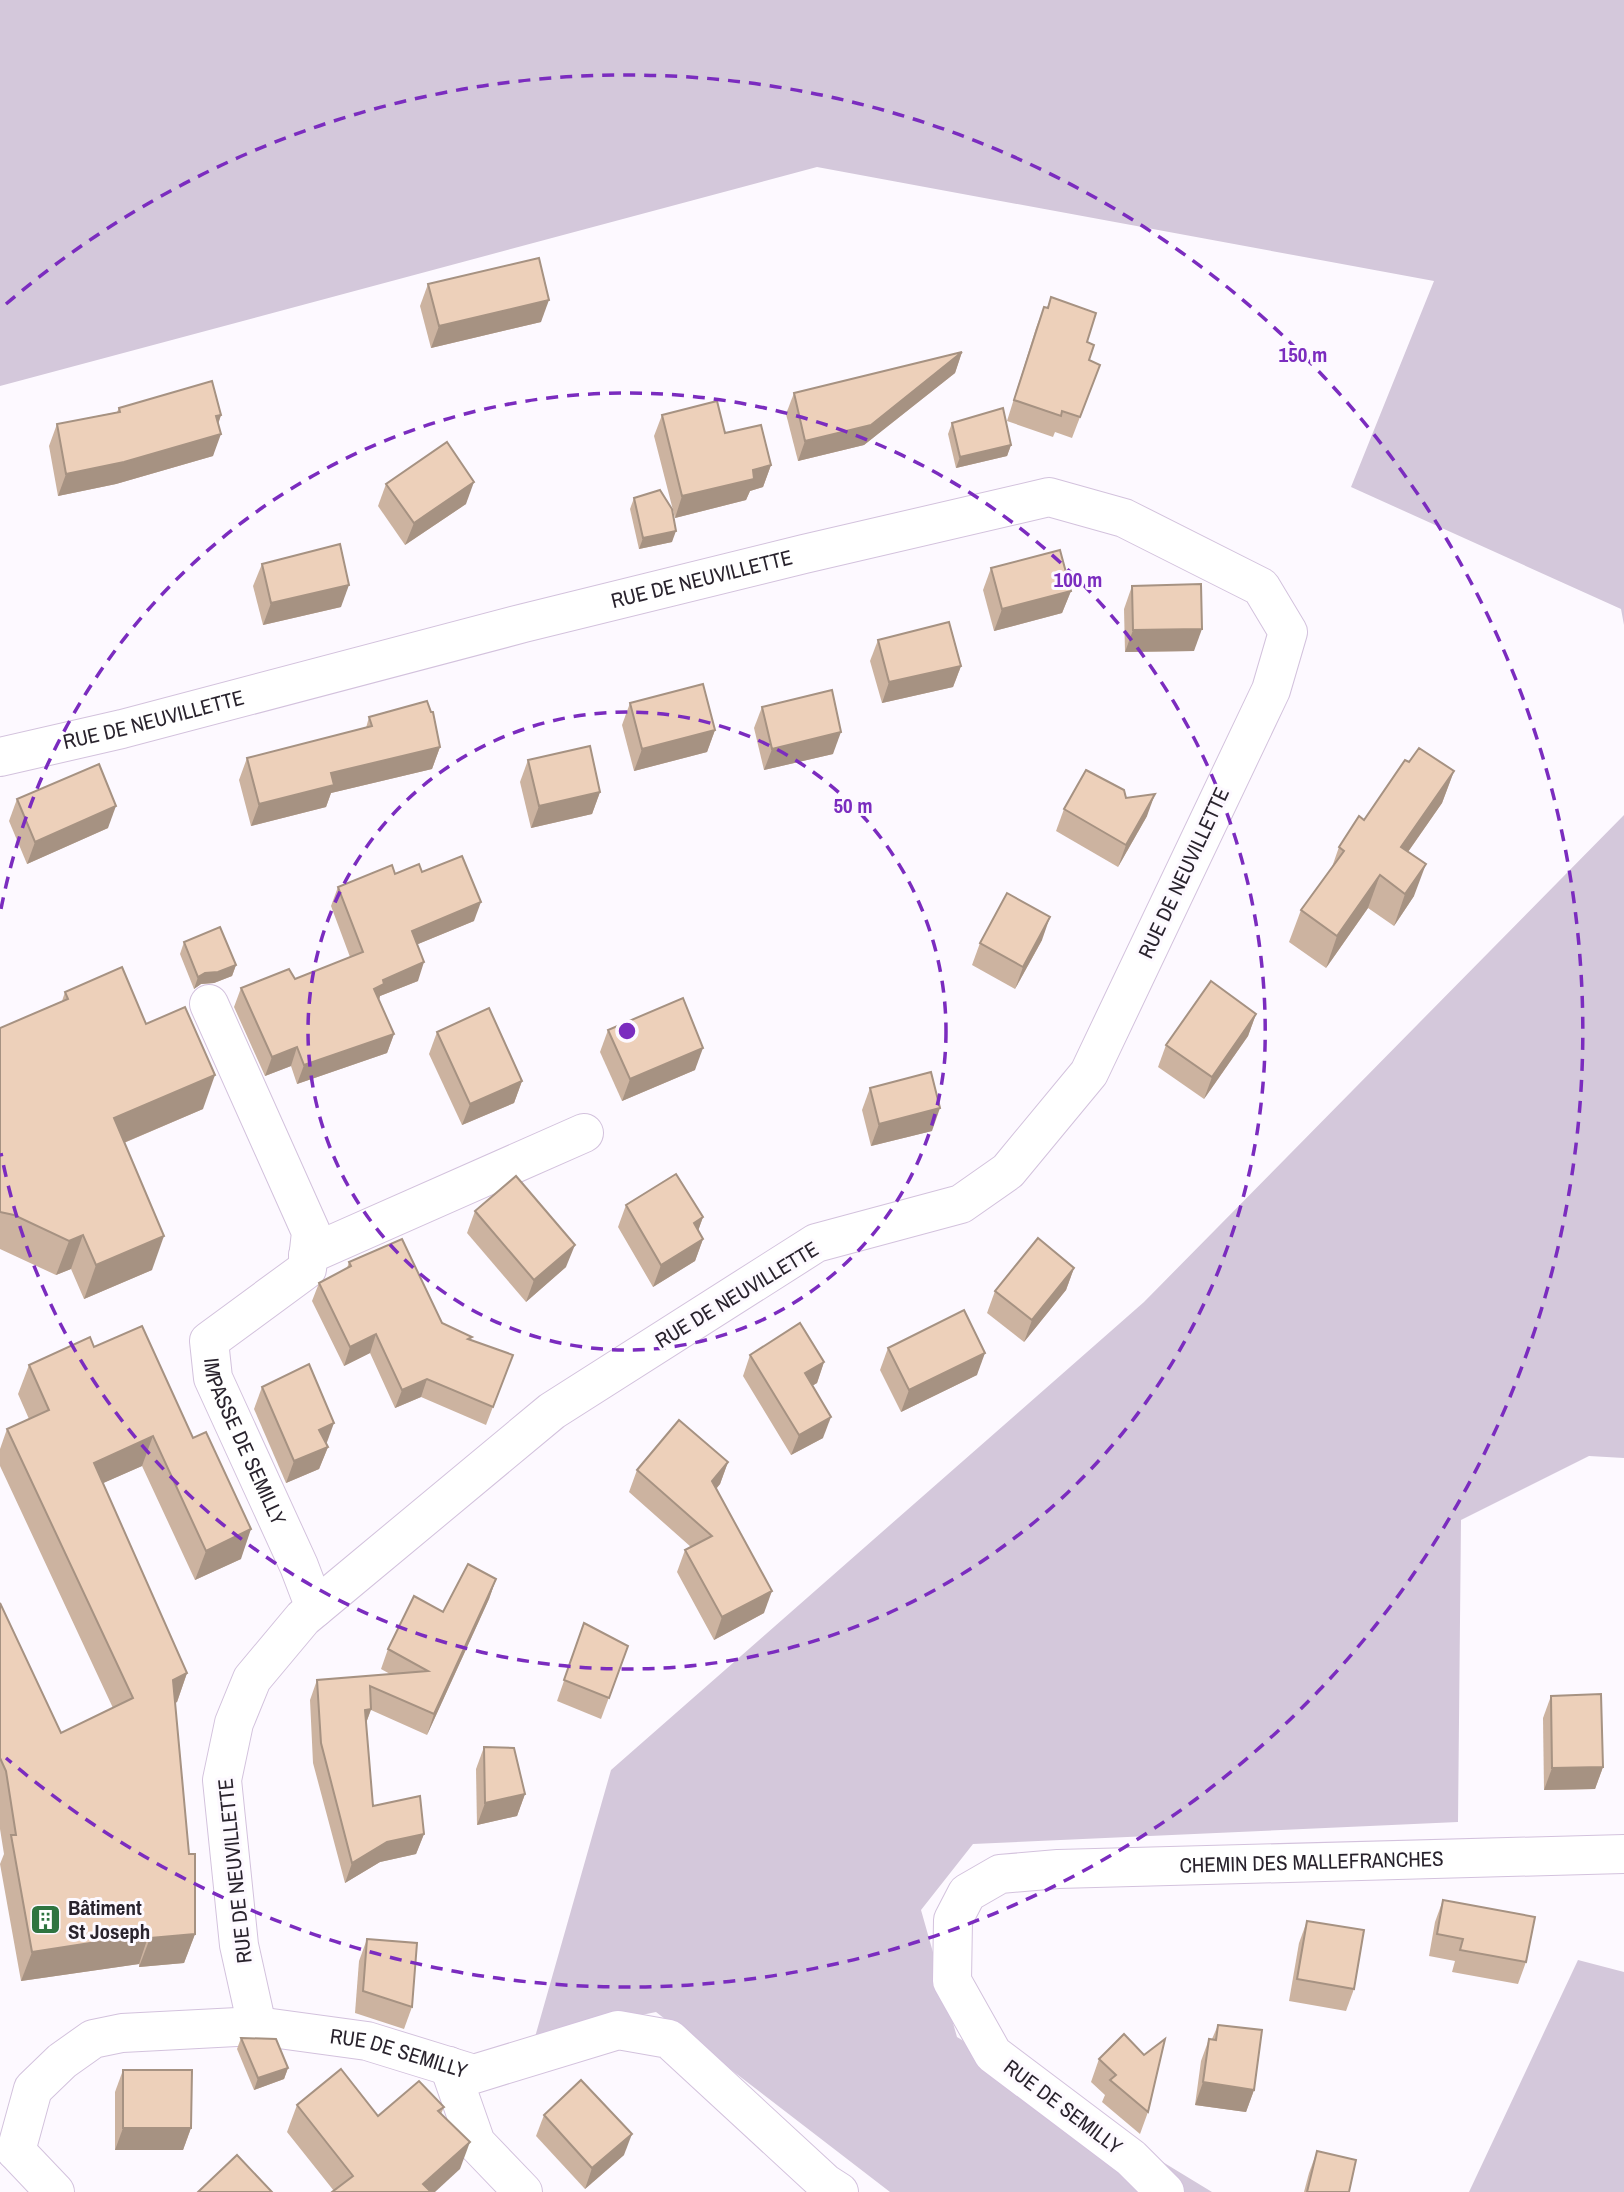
<svg xmlns="http://www.w3.org/2000/svg" width="1624" height="2192" viewBox="0 0 1624 2192" font-family="'Archivo Narrow',sans-serif">
	<rect width="100%" height="100%" fill="#fdf9ff"/>
	<!-- green -->
	<g fill="#d4c8db">
		<path d="M 0,0 L 1624,0 L 1624,625 L 1621,609 L 1351,487 L 1434,281 L 817,167 L 0,386 Z"/>
		<path d="M 1624,815 L 1624,1458 L 1589,1456 L 1461,1520 L 1458,1822 L 973,1844 L 921,1910 L 957,2037 L 1212,2192 L 890,2192 L 656,2012 L 535,2037 L 611,1770 L 1144,1302 Z"/>
		<path d="M 1578,1960 L 1624,1972 L 1624,2192 L 1469,2192 Z"/>
	</g>
	<g fill="none" stroke-linecap="round" stroke-linejoin="round">
		<defs>
			<g id="minor">
				<path id="s1" d="M 0,757 L 122,729 L 524,623 L 804,554 L 1049,497 L 1124,518 L 1261,587 L 1288,632 L 1271,690 L 1089,1073 L 1008,1171 L 961,1204 L 816,1243 L 552,1411 L 303,1618 L 252,1679 L 234,1723 L 222,1780 L 239,1945 L 257,2026"/>
				<path id="s2" d="M 209,1004 L 311,1232 L 307,1269 L 209,1341 L 213,1378 L 299,1566 L 315,1608"/>
				<path d="M 308,1255 L 584,1133"/>
				<path d="M 449,2066 L 476,2143 L 523,2192"/>
				<path id="s3" d="M 16,2151 L 33,2089 L 62,2061 L 93,2039 L 122,2033 L 257,2026 L 367,2041 L 474,2074 L 618,2030 L 669,2039 L 825,2183 L 839,2192"/>
				<path d="M 16,2151 L 55,2192"/>
				<path id="s4" d="M 1165,2192 L 1131,2158 L 993,2054 L 952,1981 L 953,1920 L 967,1893 L 1000,1874 L 1058,1869 L 1624,1854"/>
			</g>
		</defs>
		<!-- minor casing -->
		<use href="#minor" stroke="#d3c2dd" stroke-width="40"/>
		<!-- minor -->
		<use href="#minor" stroke="#fff" stroke-width="38"/>
	</g>
	<!-- wall -->
	<g fill="#ccb3a0">
		<path d="M 428,284 L 541,322 L 431,348 L 420,306 Z"/>
		<path d="M 1051,297 L 1087,342 L 1089,360 L 1100,365 L 1072,438 L 1055,432 L 1053,437 L 1007,421 L 1036,328 L 1044,307 L 1047,308 Z"/>
		<path d="M 962,352 L 955,373 L 864,445 L 798,461 L 786,414 L 794,393 Z"/>
		<path d="M 119,408 L 221,415 L 218,424 L 213,456 L 116,484 L 58,496 L 49,446 L 57,424 L 117,412 Z"/>
		<path d="M 662,415 L 725,433 L 771,465 L 763,487 L 750,491 L 746,500 L 675,518 L 654,436 Z"/>
		<path d="M 952,423 L 1011,445 L 1007,456 L 956,468 L 948,434 Z"/>
		<path d="M 386,484 L 466,504 L 405,545 L 378,506 Z"/>
		<path d="M 634,498 L 672,542 L 639,549 L 630,509 Z"/>
		<path d="M 262,564 L 341,607 L 263,625 L 253,586 Z"/>
		<path d="M 991,568 L 1071,591 L 1062,613 L 994,631 L 983,590 Z"/>
		<path d="M 1132,586 L 1194,651 L 1125,652 L 1124,609 Z"/>
		<path d="M 878,640 L 961,666 L 953,687 L 882,703 L 870,661 Z"/>
		<path d="M 630,703 L 715,730 L 707,752 L 634,771 L 622,725 Z"/>
		<path d="M 762,707 L 833,754 L 764,770 L 754,728 Z"/>
		<path d="M 369,717 L 440,747 L 432,769 L 331,793 L 326,807 L 251,826 L 239,780 L 247,758 L 366,728 Z"/>
		<path d="M 528,760 L 600,792 L 592,814 L 531,828 L 520,782 Z"/>
		<path d="M 1409,762 L 1454,771 L 1442,803 L 1408,852 L 1414,896 L 1394,926 L 1368,908 L 1326,968 L 1289,942 L 1301,910 L 1332,867 L 1339,847 L 1364,820 Z"/>
		<path d="M 1126,798 L 1147,816 L 1118,867 L 1056,831 L 1064,809 Z"/>
		<path d="M 17,799 L 108,828 L 27,864 L 9,821 Z"/>
		<path d="M 422,872 L 474,921 L 418,944 L 418,981 L 380,996 L 379,1000 L 394,1034 L 387,1053 L 297,1084 L 291,1066 L 265,1076 L 234,1007 L 241,988 L 295,979 L 350,957 L 331,906 L 338,887 L 395,874 Z"/>
		<path d="M 1042,940 L 1015,989 L 972,965 L 980,943 Z"/>
		<path d="M 184,942 L 236,965 L 232,976 L 214,983 L 201,984 L 194,989 L 180,954 Z"/>
		<path d="M 65,992 L 146,1024 L 203,1109 L 124,1143 L 152,1270 L 84,1299 L 71,1269 L 56,1275 L 0,1249 L 0,1028 L 62,1001 Z"/>
		<path d="M 1256,1014 L 1248,1036 L 1204,1099 L 1158,1067 L 1166,1045 Z"/>
		<path d="M 608,1030 L 695,1070 L 622,1101 L 600,1052 Z"/>
		<path d="M 437,1032 L 522,1081 L 514,1103 L 462,1125 L 429,1054 Z"/>
		<path d="M 870,1088 L 932,1131 L 871,1146 L 862,1110 Z"/>
		<path d="M 626,1205 L 703,1217 L 698,1231 L 703,1239 L 695,1261 L 653,1287 L 618,1227 Z"/>
		<path d="M 475,1211 L 566,1267 L 526,1302 L 467,1233 Z"/>
		<path d="M 349,1262 L 442,1323 L 470,1340 L 513,1355 L 486,1425 L 421,1397 L 395,1408 L 370,1353 L 344,1366 L 312,1301 L 319,1283 L 347,1268 Z"/>
		<path d="M 1074,1268 L 1066,1290 L 1024,1342 L 987,1313 L 995,1291 Z"/>
		<path d="M 94,1347 L 241,1559 L 195,1580 L 142,1466 L 103,1483 L 187,1673 L 177,1702 L 175,1703 L 195,1934 L 184,1963 L 139,1967 L 139,1964 L 21,1981 L 0,1864 L 4,1854 L 0,1829 L 0,1603 L 61,1733 L 113,1708 L 0,1466 L 0,1449 L 7,1429 L 29,1419 L 18,1394 L 29,1365 Z"/>
		<path d="M 888,1348 L 977,1375 L 901,1412 L 880,1370 Z"/>
		<path d="M 750,1355 L 824,1362 L 817,1383 L 812,1386 L 823,1438 L 791,1455 L 743,1376 Z"/>
		<path d="M 262,1387 L 326,1445 L 328,1447 L 319,1469 L 286,1483 L 254,1409 Z"/>
		<path d="M 728,1462 L 720,1484 L 716,1489 L 764,1613 L 714,1640 L 677,1572 L 685,1550 L 691,1547 L 629,1492 L 637,1470 Z"/>
		<path d="M 496,1579 L 489,1599 L 427,1735 L 371,1710 L 366,1723 L 373,1806 L 424,1834 L 416,1854 L 380,1862 L 345,1883 L 313,1763 L 310,1700 L 317,1680 L 390,1674 L 381,1669 L 388,1649 L 443,1612 Z"/>
		<path d="M 584,1623 L 628,1646 L 601,1719 L 557,1701 Z"/>
		<path d="M 1551,1696 L 1603,1767 L 1595,1789 L 1544,1790 L 1543,1718 Z"/>
		<path d="M 484,1747 L 525,1794 L 517,1816 L 477,1825 L 476,1769 Z"/>
		<path d="M 1443,1900 L 1526,1962 L 1518,1984 L 1452,1972 L 1455,1961 L 1429,1956 L 1435,1922 Z"/>
		<path d="M 1307,1921 L 1354,1989 L 1346,2011 L 1289,2001 L 1299,1943 Z"/>
		<path d="M 367,1939 L 412,2007 L 404,2029 L 355,2013 L 359,1961 Z"/>
		<path d="M 1218,2025 L 1254,2090 L 1246,2112 L 1195,2105 L 1201,2061 L 1209,2039 L 1212,2039 Z"/>
		<path d="M 1124,2034 L 1148,2112 L 1140,2134 L 1102,2102 L 1105,2095 L 1091,2082 L 1099,2059 Z"/>
		<path d="M 241,2038 L 288,2068 L 284,2079 L 254,2090 L 237,2049 Z"/>
		<path d="M 123,2070 L 191,2128 L 183,2150 L 115,2150 L 115,2092 Z"/>
		<path d="M 297,2105 L 378,2116 L 444,2107 L 441,2114 L 460,2169 L 334,2191 L 287,2132 Z"/>
		<path d="M 544,2115 L 624,2155 L 585,2189 L 536,2136 Z"/>
		<path d="M 1317,2151 L 1349,2192 L 1304,2192 L 1309,2173 Z"/>
	</g>
	<!-- shaded-wall -->
	<g fill="#a69282">
		<path d="M 549,300 L 541,322 L 431,348 L 439,326 Z"/>
		<path d="M 962,352 L 955,373 L 864,445 L 798,461 L 805,441 Z"/>
		<path d="M 221,415 L 214,436 L 221,434 L 213,456 L 116,484 L 58,496 L 66,474 Z"/>
		<path d="M 1011,445 L 1007,456 L 956,468 L 960,457 Z"/>
		<path d="M 771,465 L 763,487 L 750,491 L 746,500 L 675,518 L 682,496 L 753,470 Z"/>
		<path d="M 474,482 L 466,504 L 405,545 L 414,523 Z"/>
		<path d="M 676,531 L 672,542 L 639,549 L 643,538 Z"/>
		<path d="M 349,585 L 341,607 L 263,625 L 271,603 Z"/>
		<path d="M 1071,591 L 1062,613 L 994,631 L 1002,609 Z"/>
		<path d="M 1202,629 L 1194,651 L 1125,652 L 1133,630 Z"/>
		<path d="M 961,666 L 953,687 L 882,703 L 889,682 Z"/>
		<path d="M 715,730 L 707,752 L 634,771 L 642,749 Z"/>
		<path d="M 841,732 L 833,754 L 764,770 L 772,749 Z"/>
		<path d="M 440,747 L 432,769 L 331,793 L 326,807 L 251,826 L 259,804 L 331,773 Z"/>
		<path d="M 1454,771 L 1442,803 L 1389,879 L 1401,847 Z"/>
		<path d="M 600,792 L 592,814 L 531,828 L 539,806 Z"/>
		<path d="M 1155,794 L 1147,816 L 1118,867 L 1126,845 Z"/>
		<path d="M 116,806 L 108,828 L 27,864 L 35,842 Z"/>
		<path d="M 1426,864 L 1414,896 L 1394,926 L 1405,894 Z"/>
		<path d="M 1380,875 L 1368,908 L 1326,968 L 1337,936 Z"/>
		<path d="M 481,902 L 474,921 L 406,949 L 412,931 Z"/>
		<path d="M 1050,917 L 1042,940 L 1015,989 L 1023,967 Z"/>
		<path d="M 424,962 L 418,981 L 380,996 L 378,1003 L 374,989 L 383,980 Z"/>
		<path d="M 236,965 L 232,976 L 214,983 L 201,984 L 194,989 L 198,977 L 205,973 Z"/>
		<path d="M 1256,1014 L 1248,1036 L 1204,1099 L 1212,1077 Z"/>
		<path d="M 394,1034 L 387,1053 L 297,1084 L 304,1065 Z"/>
		<path d="M 297,1047 L 291,1066 L 265,1076 L 272,1057 Z"/>
		<path d="M 703,1048 L 695,1070 L 622,1101 L 630,1079 Z"/>
		<path d="M 215,1075 L 203,1109 L 102,1152 L 114,1118 Z"/>
		<path d="M 522,1081 L 514,1103 L 462,1125 L 470,1104 Z"/>
		<path d="M 940,1108 L 932,1131 L 871,1146 L 879,1124 Z"/>
		<path d="M 703,1217 L 695,1239 L 694,1223 Z"/>
		<path d="M 83,1235 L 71,1269 L 56,1275 L 69,1241 Z"/>
		<path d="M 164,1236 L 152,1270 L 84,1299 L 96,1265 Z"/>
		<path d="M 703,1239 L 695,1261 L 653,1287 L 661,1265 Z"/>
		<path d="M 575,1245 L 566,1267 L 526,1302 L 534,1280 Z"/>
		<path d="M 1074,1268 L 1066,1290 L 1024,1342 L 1032,1320 Z"/>
		<path d="M 376,1334 L 370,1353 L 344,1366 L 350,1347 Z"/>
		<path d="M 985,1353 L 977,1375 L 901,1412 L 909,1390 Z"/>
		<path d="M 824,1362 L 817,1383 L 798,1394 L 805,1373 Z"/>
		<path d="M 427,1379 L 421,1397 L 395,1408 L 402,1390 Z"/>
		<path d="M 831,1417 L 823,1438 L 791,1455 L 799,1435 Z"/>
		<path d="M 334,1423 L 326,1445 L 319,1430 Z"/>
		<path d="M 153,1436 L 142,1466 L 83,1492 L 94,1463 Z"/>
		<path d="M 328,1447 L 319,1469 L 286,1483 L 294,1461 Z"/>
		<path d="M 728,1462 L 720,1484 L 704,1503 L 712,1481 Z"/>
		<path d="M 251,1529 L 241,1559 L 195,1580 L 206,1551 Z"/>
		<path d="M 496,1579 L 489,1599 L 427,1735 L 434,1714 Z"/>
		<path d="M 772,1591 L 764,1613 L 714,1640 L 722,1617 Z"/>
		<path d="M 187,1673 L 177,1702 L 162,1709 L 173,1680 Z"/>
		<path d="M 371,1709 L 364,1729 L 365,1710 Z"/>
		<path d="M 1603,1767 L 1595,1789 L 1544,1790 L 1552,1768 Z"/>
		<path d="M 525,1794 L 517,1816 L 477,1825 L 485,1803 Z"/>
		<path d="M 424,1834 L 416,1854 L 380,1862 L 345,1883 L 352,1863 L 387,1842 Z"/>
		<path d="M 149,1934 L 139,1964 L 21,1981 L 32,1952 Z"/>
		<path d="M 195,1934 L 184,1963 L 139,1967 L 150,1938 Z"/>
		<path d="M 288,2068 L 284,2079 L 254,2090 L 258,2078 Z"/>
		<path d="M 1203,2082 L 1254,2090 L 1246,2112 L 1195,2105 Z"/>
		<path d="M 123,2128 L 191,2128 L 183,2150 L 115,2150 Z"/>
		<path d="M 632,2134 L 624,2155 L 585,2189 L 592,2168 Z"/>
		<path d="M 470,2142 L 460,2169 L 435,2192 L 420,2192 L 423,2184 Z"/>
	</g>
	<!-- building -->
	<g fill="#edd0ba" stroke="#a69282" stroke-width="2">
		<path d="M 539,258 L 549,300 L 439,326 L 428,284 Z"/>
		<path d="M 1051,297 L 1096,313 L 1087,342 L 1094,345 L 1089,360 L 1100,365 L 1080,417 L 1062,411 L 1061,416 L 1014,400 L 1044,307 L 1048,308 Z"/>
		<path d="M 962,352 L 871,425 L 805,441 L 794,393 Z"/>
		<path d="M 212,381 L 221,415 L 216,416 L 221,434 L 124,462 L 66,474 L 57,424 L 120,412 L 119,408 Z"/>
		<path d="M 717,401 L 725,433 L 761,425 L 771,465 L 753,470 L 754,479 L 682,496 L 662,415 Z"/>
		<path d="M 1003,408 L 1011,445 L 960,457 L 952,423 Z"/>
		<path d="M 447,442 L 474,482 L 414,523 L 386,484 Z"/>
		<path d="M 660,490 L 672,509 L 676,531 L 643,538 L 634,498 Z"/>
		<path d="M 340,544 L 349,585 L 271,603 L 262,564 Z"/>
		<path d="M 1060,550 L 1071,591 L 1002,609 L 991,568 Z"/>
		<path d="M 1201,584 L 1202,629 L 1133,630 L 1132,586 Z"/>
		<path d="M 949,622 L 961,666 L 889,682 L 878,640 Z"/>
		<path d="M 703,684 L 715,730 L 642,749 L 630,703 Z"/>
		<path d="M 832,690 L 841,732 L 772,749 L 762,707 Z"/>
		<path d="M 427,701 L 431,712 L 433,712 L 440,747 L 331,773 L 334,785 L 259,804 L 247,758 L 372,726 L 369,717 Z"/>
		<path d="M 590,746 L 600,792 L 539,806 L 528,760 Z"/>
		<path d="M 1419,748 L 1454,771 L 1401,847 L 1426,864 L 1405,894 L 1380,875 L 1337,936 L 1301,910 L 1344,851 L 1339,847 L 1359,816 L 1364,820 L 1405,760 L 1409,762 Z"/>
		<path d="M 99,764 L 116,806 L 35,842 L 17,799 Z"/>
		<path d="M 1086,770 L 1124,790 L 1126,798 L 1155,794 L 1126,845 L 1064,809 Z"/>
		<path d="M 462,856 L 481,902 L 412,931 L 424,962 L 383,980 L 384,984 L 374,989 L 394,1034 L 304,1065 L 297,1047 L 272,1057 L 241,988 L 289,969 L 295,979 L 363,952 L 338,887 L 392,865 L 395,874 L 419,864 L 422,872 Z"/>
		<path d="M 1007,893 L 1050,917 L 1023,967 L 980,943 Z"/>
		<path d="M 220,927 L 236,965 L 218,972 L 205,973 L 198,977 L 184,942 Z"/>
		<path d="M 122,967 L 146,1024 L 185,1007 L 215,1075 L 114,1118 L 164,1236 L 96,1265 L 83,1235 L 69,1241 L 14,1215 L 0,1212 L 0,1028 L 68,999 L 65,992 Z"/>
		<path d="M 1211,981 L 1256,1014 L 1212,1077 L 1166,1045 Z"/>
		<path d="M 683,998 L 703,1048 L 630,1079 L 608,1030 Z"/>
		<path d="M 489,1008 L 522,1081 L 470,1104 L 437,1032 Z"/>
		<path d="M 931,1072 L 940,1108 L 879,1124 L 870,1088 Z"/>
		<path d="M 676,1174 L 703,1217 L 694,1223 L 703,1239 L 661,1265 L 626,1205 Z"/>
		<path d="M 516,1176 L 575,1245 L 534,1280 L 475,1211 Z"/>
		<path d="M 1038,1238 L 1074,1268 L 1032,1320 L 995,1291 Z"/>
		<path d="M 402,1239 L 442,1323 L 472,1337 L 468,1339 L 513,1355 L 493,1407 L 427,1379 L 402,1390 L 376,1334 L 350,1347 L 319,1283 L 351,1266 L 349,1262 Z"/>
		<path d="M 964,1310 L 985,1353 L 909,1390 L 888,1348 Z"/>
		<path d="M 800,1323 L 824,1362 L 805,1373 L 831,1417 L 799,1435 L 750,1355 Z"/>
		<path d="M 142,1326 L 193,1438 L 206,1432 L 251,1529 L 206,1551 L 153,1436 L 94,1463 L 187,1673 L 173,1680 L 189,1854 L 195,1854 L 195,1934 L 150,1938 L 149,1934 L 32,1952 L 11,1835 L 16,1835 L 6,1771 L 0,1758 L 0,1603 L 61,1733 L 133,1698 L 7,1429 L 49,1410 L 29,1365 L 90,1337 L 94,1347 Z"/>
		<path d="M 309,1364 L 334,1423 L 319,1430 L 328,1447 L 294,1461 L 262,1387 Z"/>
		<path d="M 679,1420 L 728,1462 L 712,1481 L 772,1591 L 722,1617 L 685,1550 L 712,1536 L 637,1470 Z"/>
		<path d="M 468,1564 L 496,1579 L 434,1714 L 370,1686 L 371,1709 L 365,1710 L 373,1806 L 420,1796 L 424,1834 L 387,1842 L 352,1863 L 321,1743 L 317,1680 L 428,1671 L 388,1649 L 414,1596 L 443,1612 Z"/>
		<path d="M 584,1623 L 628,1646 L 609,1698 L 564,1680 Z"/>
		<path d="M 1601,1694 L 1603,1767 L 1552,1768 L 1551,1696 Z"/>
		<path d="M 484,1747 L 514,1748 L 525,1794 L 485,1803 Z"/>
		<path d="M 1443,1900 L 1535,1917 L 1526,1962 L 1460,1950 L 1463,1939 L 1437,1934 Z"/>
		<path d="M 1307,1921 L 1364,1930 L 1354,1989 L 1297,1979 Z"/>
		<path d="M 367,1939 L 417,1943 L 412,2007 L 363,1991 Z"/>
		<path d="M 1218,2025 L 1262,2030 L 1254,2090 L 1203,2082 L 1209,2039 L 1216,2040 Z"/>
		<path d="M 1124,2034 L 1144,2055 L 1165,2039 L 1148,2112 L 1110,2080 L 1116,2075 L 1099,2059 Z"/>
		<path d="M 241,2038 L 276,2039 L 288,2068 L 258,2078 Z"/>
		<path d="M 341,2069 L 378,2116 L 419,2081 L 444,2107 L 438,2111 L 470,2142 L 423,2184 L 431,2192 L 332,2192 L 353,2176 L 297,2105 Z"/>
		<path d="M 123,2070 L 192,2070 L 191,2128 L 123,2128 Z"/>
		<path d="M 581,2080 L 632,2134 L 592,2168 L 544,2115 Z"/>
		<path d="M 1317,2151 L 1356,2160 L 1349,2192 L 1307,2192 Z"/>
		<path d="M 237,2155 L 272,2192 L 198,2192 Z"/>
	</g>
	<!-- distance rings -->
	<g fill="none" stroke="#7b2cbf" stroke-width="3.5" stroke-dasharray="12 9">
		<circle cx="627" cy="1031" r="319"/>
		<path d="M1 909A638 638 0 1 1 1 1153"/>
		<path d="M6 304A956 956 0 1 1 6 1758"/>
	</g>
	<!-- icons -->
	<defs>
		<symbol id="building-square" viewBox="-11 -11 22 22"><rect x="-9" y="-9" width="18" height="18" rx="4" fill="#2f7440" stroke="#fdf9ff"/><path d="M-4-6H4V6H1V3H-1V6H-4ZM-2.5-4.3h1.7v1.8h-1.7ZM.8-4.3h1.7v1.8H.8ZM-2.5-1h1.7V.8h-1.7ZM.8-1h1.7V.8H.8Z" fill="#fff"/></symbol>
	</defs>
	<g fill-rule="evenodd">
		<use href="#building-square" x="28" y="1902" width="35" height="35"/>
	</g>
	<g text-anchor="middle" stroke-width="6" stroke-linejoin="round" paint-order="stroke">
		<!-- street labels -->
		<g font-size="21" fill="#29232d" stroke="#fdf9ff">
			<text dy="7" stroke="none"><textPath href="#s1" startOffset="724">RUE DE NEUVILLETTE</textPath></text>
			<text dy="7" stroke="none"><textPath href="#s1" startOffset="158">RUE DE NEUVILLETTE</textPath></text>
			<text transform="translate(1184 873) rotate(-65)" y="7">RUE DE NEUVILLETTE</text>
			<text transform="translate(737 1295) rotate(-31)" y="7">RUE DE NEUVILLETTE</text>
			<text dy="7" stroke="none"><textPath href="#s2" startOffset="516">IMPASSE DE SEMILLY</textPath></text>
			<text dy="7" stroke="none"><textPath href="#s4" startOffset="746">CHEMIN DES MALLEFRANCHES</textPath></text>
			<text transform="translate(235 1871) rotate(-96)" y="7">RUE DE NEUVILLETTE</text>
			<text dy="7" stroke="none"><textPath href="#s3" startOffset="452">RUE DE SEMILLY</textPath></text>
			<text transform="translate(1063 2107) rotate(37)" y="7">RUE DE SEMILLY</text>
		</g>
		<!-- poi labels -->
		<g font-size="21" font-weight="bold" fill="#29232d" stroke="#fdf9ff" text-anchor="start">
			<text x="68" y="1915">Bâtiment<tspan x="68" dy="24">St Joseph</tspan></text>
		</g>
	</g>
	<circle cx="627" cy="1031" r="10" fill="#7b2cbf" stroke="#fdf9ff" stroke-width="3.5"/>
	<g font-size="21" text-anchor="middle" font-weight="bold" fill="#7b2cbf" stroke="#fdf9ff" stroke-width="6" stroke-linejoin="round" paint-order="stroke">
		<text x="1303" y="362">150 m</text>
		<text x="1078" y="587">100 m</text>
		<text x="853" y="813">50 m</text>
	</g>
</svg>
